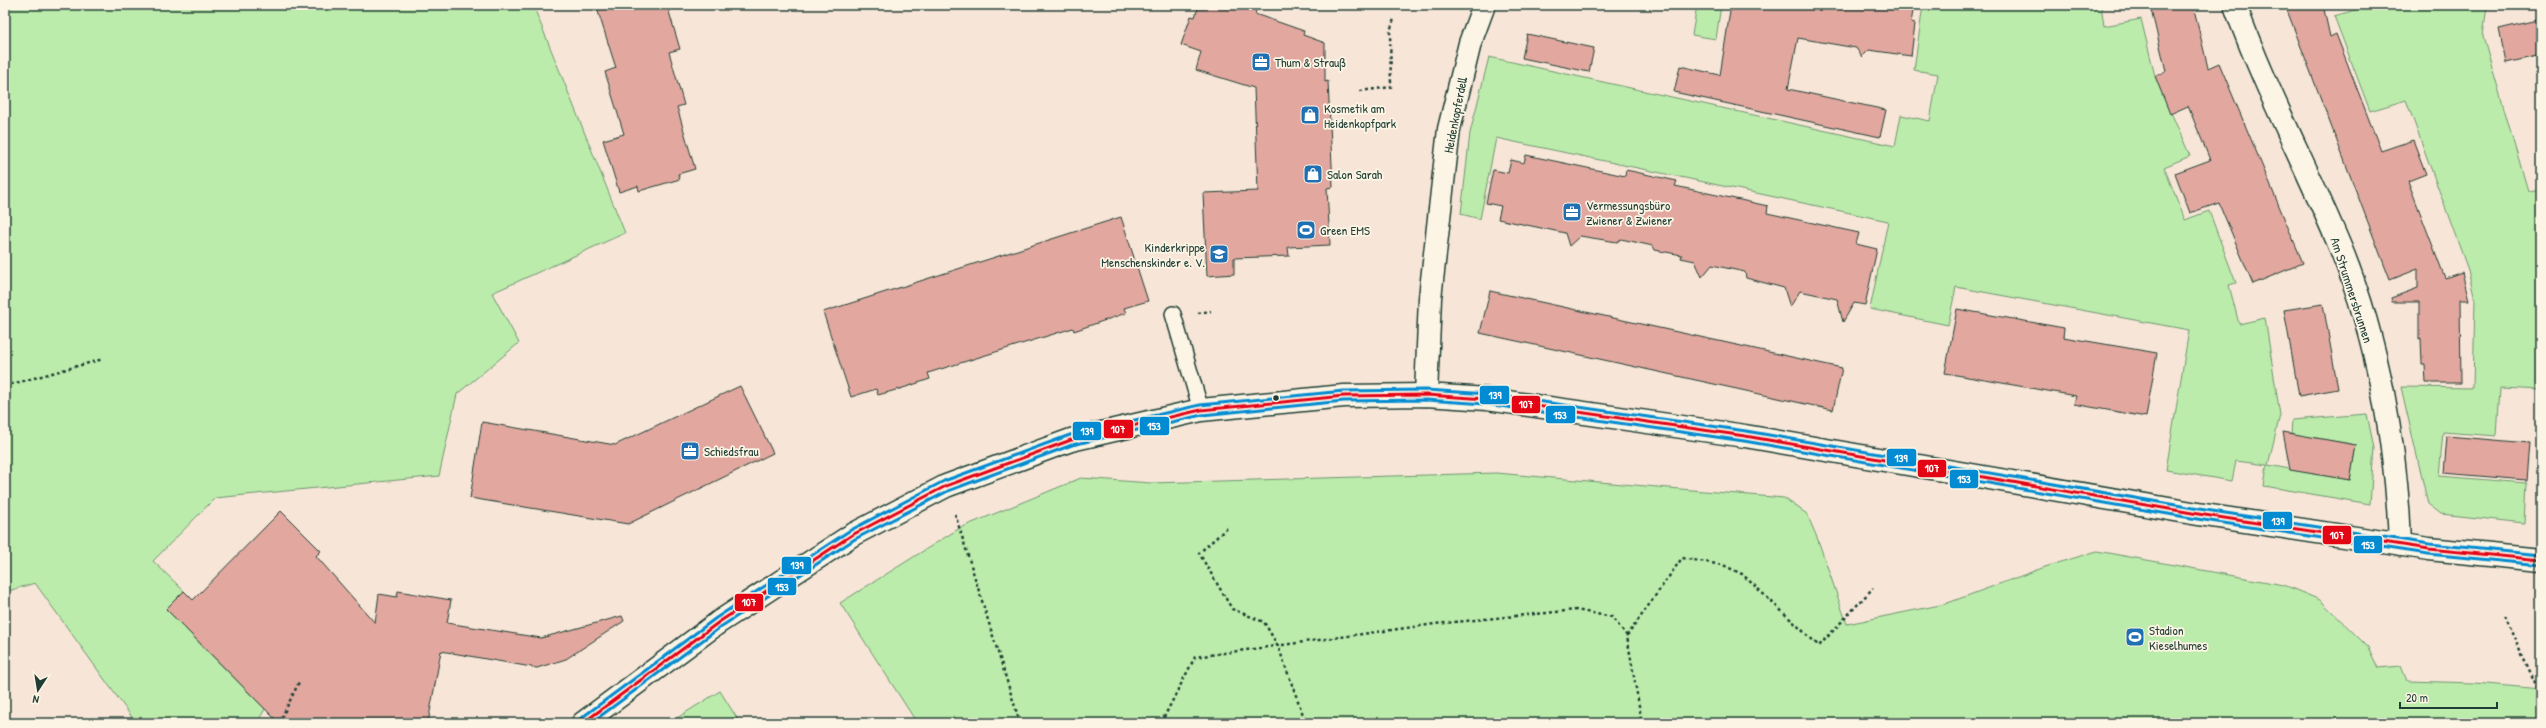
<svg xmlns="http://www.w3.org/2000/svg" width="2546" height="728" viewBox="0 0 2546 728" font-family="'Patrick Hand',sans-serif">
	<rect width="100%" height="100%" fill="#f7e6d7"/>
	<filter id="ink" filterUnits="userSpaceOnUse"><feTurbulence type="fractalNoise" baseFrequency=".025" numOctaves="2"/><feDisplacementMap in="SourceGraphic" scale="8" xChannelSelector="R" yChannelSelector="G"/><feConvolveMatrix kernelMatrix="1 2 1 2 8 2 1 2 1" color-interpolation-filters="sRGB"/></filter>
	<g filter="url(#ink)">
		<!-- green -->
		<g fill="#bcecab" stroke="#6e9470">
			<path d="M 5,5 L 533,5 L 625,233 L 492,293 L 519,343 L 457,394 L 439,476 L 215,498 L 153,561 L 184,591 L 166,609 L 265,709 L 257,723 L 136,723 L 35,583 L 5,592 Z"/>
			<path d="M 1697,5 L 1721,5 L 1716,39 L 1692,35 Z"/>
			<path d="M 1923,5 L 2101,5 L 2104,26 L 2141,19 L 2155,76 L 2190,156 L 2164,167 L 2185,220 L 2209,211 L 2236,283 L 2229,285 L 2239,324 L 2265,318 L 2280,415 L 2268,465 L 2350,480 L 2356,445 L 2291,434 L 2292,420 L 2367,414 L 2374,448 L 2370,504 L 2264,486 L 2267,465 L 2236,461 L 2232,481 L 2166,470 L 2189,330 L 1956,287 L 1948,325 L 1870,309 L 1888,221 L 1496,138 L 1480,219 L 1461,214 L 1470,133 L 1489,57 L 1895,146 L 1901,115 L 1930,121 L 1938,74 L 1914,70 Z"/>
			<path d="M 2355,5 L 2487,5 L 2483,36 L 2528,191 L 2541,189 L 2541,390 L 2500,388 L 2497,436 L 2443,432 L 2439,476 L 2526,483 L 2524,523 L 2441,514 L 2428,504 L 2401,387 L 2473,388 L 2475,299 L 2468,270 L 2406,100 L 2370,111 L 2334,16 L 2356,10 Z"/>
			<path d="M 1496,473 L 1784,498 L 1807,514 L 1818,540 L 1847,624 L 1945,604 L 2045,567 L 2097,551 L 2284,585 L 2320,600 L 2368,647 L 2378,668 L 2401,666 L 2407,681 L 2475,683 L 2541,689 L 2541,723 L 917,723 L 840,603 L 960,528 L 1081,478 L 1151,483 Z"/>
			<path d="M 720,691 L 740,723 L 669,723 Z"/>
		</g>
		<!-- building -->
		<g fill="#e2a89f" stroke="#1f3d34">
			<path d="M 596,5 L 667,5 L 680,49 L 669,52 L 684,105 L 677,107 L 695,169 L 678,174 L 680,179 L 639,191 L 638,186 L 619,192 L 603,140 L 624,134 L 605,72 L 616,68 Z"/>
			<path d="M 1199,5 L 1258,5 L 1255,14 L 1304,31 L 1303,35 L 1325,43 L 1325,82 L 1328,81 L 1333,187 L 1327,188 L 1330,245 L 1288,247 L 1289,256 L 1234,258 L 1234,274 L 1207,276 L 1203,193 L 1258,191 L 1254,88 L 1196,70 L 1201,52 L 1181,45 L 1191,16 L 1195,17 Z"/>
			<path d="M 1731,5 L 1914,5 L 1911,23 L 1915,24 L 1911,56 L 1869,50 L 1862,57 L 1856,48 L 1798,38 L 1788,89 L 1886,110 L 1880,137 L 1674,92 L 1680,66 L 1720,75 Z"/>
			<path d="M 2150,5 L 2193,5 L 2208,68 L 2219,63 L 2303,263 L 2253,284 L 2219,203 L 2190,213 L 2175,173 L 2210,160 L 2188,106 L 2170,114 L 2155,76 L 2166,71 Z"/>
			<path d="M 2285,5 L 2323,5 L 2330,37 L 2336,34 L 2381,151 L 2413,140 L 2426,174 L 2408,181 L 2445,278 L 2462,272 L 2469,300 L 2460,300 L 2461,383 L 2426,383 L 2425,364 L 2422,364 L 2421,338 L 2419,339 L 2419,302 L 2392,302 L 2391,298 L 2418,288 L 2418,269 L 2390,280 Z"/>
			<path d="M 2541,19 L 2541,55 L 2506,63 L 2499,29 Z"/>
			<path d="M 1527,34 L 1594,48 L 1589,72 L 1522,58 Z"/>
			<path d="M 1526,155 L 1625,176 L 1626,170 L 1677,181 L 1675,186 L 1768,206 L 1767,213 L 1859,233 L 1856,244 L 1877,249 L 1865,305 L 1854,303 L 1843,322 L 1837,299 L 1800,291 L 1790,307 L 1784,288 L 1746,278 L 1745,272 L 1712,265 L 1702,277 L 1695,261 L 1681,258 L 1682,255 L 1655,250 L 1653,246 L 1621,239 L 1617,242 L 1580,236 L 1569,246 L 1565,233 L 1498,219 L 1501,206 L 1486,203 L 1493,170 L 1508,173 L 1511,160 L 1524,163 Z"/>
			<path d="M 1121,217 L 1148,301 L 1124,308 L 1126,313 L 1074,331 L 1073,328 L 928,373 L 930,379 L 903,388 L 878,395 L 876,389 L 851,397 L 823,312 Z"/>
			<path d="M 1490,291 L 1842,368 L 1833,410 L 1480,333 Z"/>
			<path d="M 2323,304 L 2338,389 L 2299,396 L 2284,310 Z"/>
			<path d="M 1957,309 L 2064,328 L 2063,337 L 2157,353 L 2146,417 L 2074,404 L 2076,396 L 1945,373 Z"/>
			<path d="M 740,386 L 773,453 L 628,524 L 470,498 L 482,422 L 615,445 Z"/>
			<path d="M 2283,432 L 2356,445 L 2350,480 L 2290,470 Z"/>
			<path d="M 2447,436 L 2529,443 L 2526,480 L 2444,473 Z"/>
			<path d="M 281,511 L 321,551 L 316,556 L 375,623 L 379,594 L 397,597 L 398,591 L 451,600 L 447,623 L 541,638 L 622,616 L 624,621 L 566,659 L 537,668 L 441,651 L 428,723 L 279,723 L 166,609 L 184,591 L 193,600 Z"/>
		</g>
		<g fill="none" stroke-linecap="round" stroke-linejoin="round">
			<defs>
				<path id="lane" d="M 1173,314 L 1201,410"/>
				<g id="street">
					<path d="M 2235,5 C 2265,89 2307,167 2341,249 C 2378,339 2397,448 2400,545"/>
					<path d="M 1426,395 L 1430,298 L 1449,129 L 1470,43 L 1484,5"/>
				</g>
				<path id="secondary" d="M 583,723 L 719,622 L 852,535 L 946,486 L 1071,440 L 1201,410 L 1344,396 L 1426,395 L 1487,399 L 1745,436 L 2198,514 L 2429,549 L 2541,560"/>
			</defs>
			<!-- lane casing -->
			<use href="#lane" stroke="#1f3d34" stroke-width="18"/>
			<!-- street casing -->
			<use href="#street" stroke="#1f3d34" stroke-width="25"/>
			<!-- secondary casing -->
			<use href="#secondary" stroke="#1f3d34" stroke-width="25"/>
			<!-- path -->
			<g stroke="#1f3d34" stroke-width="2.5" stroke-dasharray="3 3" stroke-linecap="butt">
				<path d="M 1360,91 L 1391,87 L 1390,31 L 1394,19"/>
				<path d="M 1198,313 L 1211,311"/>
				<path d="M 5,386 L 103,359"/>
				<path d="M 955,514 L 1020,723"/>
				<path d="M 1227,528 L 1199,553 L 1232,609 L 1264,622 L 1278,646 L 1306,723"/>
				<path d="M 2504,615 L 2538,689 L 2538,723"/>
				<path d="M 1627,636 L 1682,558 L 1723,565 L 1742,574 L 1819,646 L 1873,588"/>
				<path d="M 279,723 L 300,680"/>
				<path d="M 1161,723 L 1195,657 L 1435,624 L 1576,610 L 1612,617 L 1627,636 L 1642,723"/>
			</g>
			<!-- lane -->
			<use href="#lane" stroke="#fcf5e5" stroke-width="15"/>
			<!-- street -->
			<use href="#street" stroke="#fcf5e5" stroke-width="22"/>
			<!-- secondary -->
			<use href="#secondary" stroke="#fcf5e5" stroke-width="22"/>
			<defs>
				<path id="bus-1" d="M 583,723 L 719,622 L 852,535 L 946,486 L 1071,440 L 1201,410 L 1344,396 L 1426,395 L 1487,399 L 1745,436 L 2198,514 L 2429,549 L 2541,560"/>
				<path id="bus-2" d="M 591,723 L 722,626 L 855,539 L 948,491 L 1072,445 L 1202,415 L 1344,401 L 1426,400 L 1486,404 L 1744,441 L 2197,519 L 2428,554 L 2541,565"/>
				<path id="bus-3" d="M 580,719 L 716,618 L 849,531 L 944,481 L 1070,435 L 1200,405 L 1344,391 L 1426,390 L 1488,394 L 1746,431 L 2199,509 L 2430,544 L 2541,555"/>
			</defs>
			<!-- bus-1 casing -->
			<use href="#bus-1" stroke="#fcf5e5" stroke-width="6"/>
			<!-- bus-2 casing -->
			<use href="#bus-2" stroke="#fcf5e5" stroke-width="6"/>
			<!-- bus-3 casing -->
			<use href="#bus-3" stroke="#fcf5e5" stroke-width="6"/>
			<!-- bus-1 -->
			<use href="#bus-1" stroke="#e30513" stroke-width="3"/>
			<!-- bus-2 -->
			<use href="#bus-2" stroke="#008bd2" stroke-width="3"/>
			<!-- bus-3 -->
			<use href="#bus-3" stroke="#008bd2" stroke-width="3"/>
		</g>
	</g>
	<!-- icons -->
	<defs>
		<symbol id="office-square" viewBox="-11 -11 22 22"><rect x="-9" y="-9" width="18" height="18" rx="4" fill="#1f6fb2" stroke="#fcf5e5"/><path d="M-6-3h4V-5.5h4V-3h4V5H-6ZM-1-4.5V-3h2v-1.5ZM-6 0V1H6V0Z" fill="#fff"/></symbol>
		<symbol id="shop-square" viewBox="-11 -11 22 22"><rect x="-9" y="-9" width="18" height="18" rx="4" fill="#1f6fb2" stroke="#fcf5e5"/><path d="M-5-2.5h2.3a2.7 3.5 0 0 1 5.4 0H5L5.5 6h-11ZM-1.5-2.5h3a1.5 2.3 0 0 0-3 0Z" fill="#fff"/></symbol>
		<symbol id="stadium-square" viewBox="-11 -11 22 22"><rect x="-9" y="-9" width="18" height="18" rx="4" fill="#1f6fb2" stroke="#fcf5e5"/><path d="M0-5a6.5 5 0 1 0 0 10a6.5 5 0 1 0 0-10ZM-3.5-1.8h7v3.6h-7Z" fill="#fff"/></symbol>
		<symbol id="school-square" viewBox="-11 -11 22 22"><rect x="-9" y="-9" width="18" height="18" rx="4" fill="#1f6fb2" stroke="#fcf5e5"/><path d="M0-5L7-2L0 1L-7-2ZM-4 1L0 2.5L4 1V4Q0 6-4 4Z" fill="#fff"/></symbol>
	</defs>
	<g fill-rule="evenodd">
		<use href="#office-square" x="1250" y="51" width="22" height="22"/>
		<use href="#shop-square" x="1299" y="104" width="22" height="22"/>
		<use href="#shop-square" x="1302" y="163" width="22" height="22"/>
		<use href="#office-square" x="1561" y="201" width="22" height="22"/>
		<use href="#stadium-square" x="1295" y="219" width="22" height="22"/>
		<use href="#school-square" x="1208" y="243" width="22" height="22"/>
		<use href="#office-square" x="679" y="440" width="22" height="22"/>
		<use href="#stadium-square" x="2124" y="626" width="22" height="22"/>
	</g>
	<!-- markers -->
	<circle fill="#1f3d34" stroke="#fcf5e5" stroke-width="1.5" cx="1276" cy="398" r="3.5"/>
	<g text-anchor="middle" stroke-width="3.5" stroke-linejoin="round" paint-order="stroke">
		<!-- poi labels -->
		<g font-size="13" fill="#1f3d34" stroke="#fcf5e5" text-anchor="start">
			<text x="1275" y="67">Thum &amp; Strauß</text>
			<text x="1324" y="113">Kosmetik am<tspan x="1324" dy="15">Heidenkopfpark</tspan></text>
			<text x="1327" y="179">Salon Sarah</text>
			<text x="1586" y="210">Vermessungsbüro<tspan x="1586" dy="15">Zwiener &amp; Zwiener</tspan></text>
			<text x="1320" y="235">Green EMS</text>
			<text x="1205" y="252" text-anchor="end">Kinderkrippe<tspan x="1205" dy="15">Menschenskinder e. V.</tspan></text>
			<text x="704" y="456">Schiedsfrau</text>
			<text x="2149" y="635">Stadion<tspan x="2149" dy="15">Kieselhumes</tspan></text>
		</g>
		<!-- street labels -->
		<g font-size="13" fill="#1f3d34" stroke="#fcf5e5">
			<text transform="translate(1455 115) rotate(-79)" y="5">Heidenkopferdell</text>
			<text transform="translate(2352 290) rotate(72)" y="5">Am Strummersbrunnen</text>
		</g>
	</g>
	<g stroke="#fcf5e5" stroke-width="1.5">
		<rect x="1479" y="385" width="31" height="20" rx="4" fill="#008bd2"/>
		<rect x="1511" y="395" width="30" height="19" rx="4" fill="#e30513"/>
		<rect x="1545" y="405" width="31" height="19" rx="4" fill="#008bd2"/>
		<rect x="1139" y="416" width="31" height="20" rx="4" fill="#008bd2"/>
		<rect x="1103" y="419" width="31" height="20" rx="4" fill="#e30513"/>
		<rect x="1072" y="421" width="30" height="20" rx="4" fill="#008bd2"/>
		<rect x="1886" y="448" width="31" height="19" rx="4" fill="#008bd2"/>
		<rect x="1917" y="459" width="30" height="19" rx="4" fill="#e30513"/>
		<rect x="1949" y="469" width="30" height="20" rx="4" fill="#008bd2"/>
		<rect x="2262" y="511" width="31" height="19" rx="4" fill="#008bd2"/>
		<rect x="2322" y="525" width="30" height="20" rx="4" fill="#e30513"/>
		<rect x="2353" y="535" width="30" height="19" rx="4" fill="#008bd2"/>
		<rect x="781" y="556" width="31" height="19" rx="4" fill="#008bd2"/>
		<rect x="767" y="577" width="30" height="19" rx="4" fill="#008bd2"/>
		<rect x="734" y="593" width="30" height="19" rx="4" fill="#e30513"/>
	</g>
	<g font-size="11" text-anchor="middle" font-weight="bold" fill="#fff">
		<text x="1495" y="399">139</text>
		<text x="1526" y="408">107</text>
		<text x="1560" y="419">153</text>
		<text x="1154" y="430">153</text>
		<text x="1118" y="433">107</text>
		<text x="1087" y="435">139</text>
		<text x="1901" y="462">139</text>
		<text x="1932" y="472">107</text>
		<text x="1964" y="483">153</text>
		<text x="2278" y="525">139</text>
		<text x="2337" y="539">107</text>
		<text x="2368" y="549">153</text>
		<text x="797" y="569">139</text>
		<text x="782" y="591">153</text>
		<text x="749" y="606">107</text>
	</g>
	<!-- margin -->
	<rect width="2546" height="728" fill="none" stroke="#fcf5e5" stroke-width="20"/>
	<rect x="10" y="10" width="2526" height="708" fill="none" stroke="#1f3d34" stroke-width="1.5" filter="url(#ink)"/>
	<!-- north arrow -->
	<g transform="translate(38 690) rotate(192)" stroke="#fcf5e5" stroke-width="3" paint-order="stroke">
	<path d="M0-3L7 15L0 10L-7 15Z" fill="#1f3d34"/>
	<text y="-6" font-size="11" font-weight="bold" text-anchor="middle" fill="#1f3d34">N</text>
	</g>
	<!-- scale -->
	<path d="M2400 702v6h97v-6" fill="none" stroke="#1f3d34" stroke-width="2"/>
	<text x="2406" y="702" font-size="12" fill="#1f3d34" stroke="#fcf5e5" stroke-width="3" paint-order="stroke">20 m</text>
</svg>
